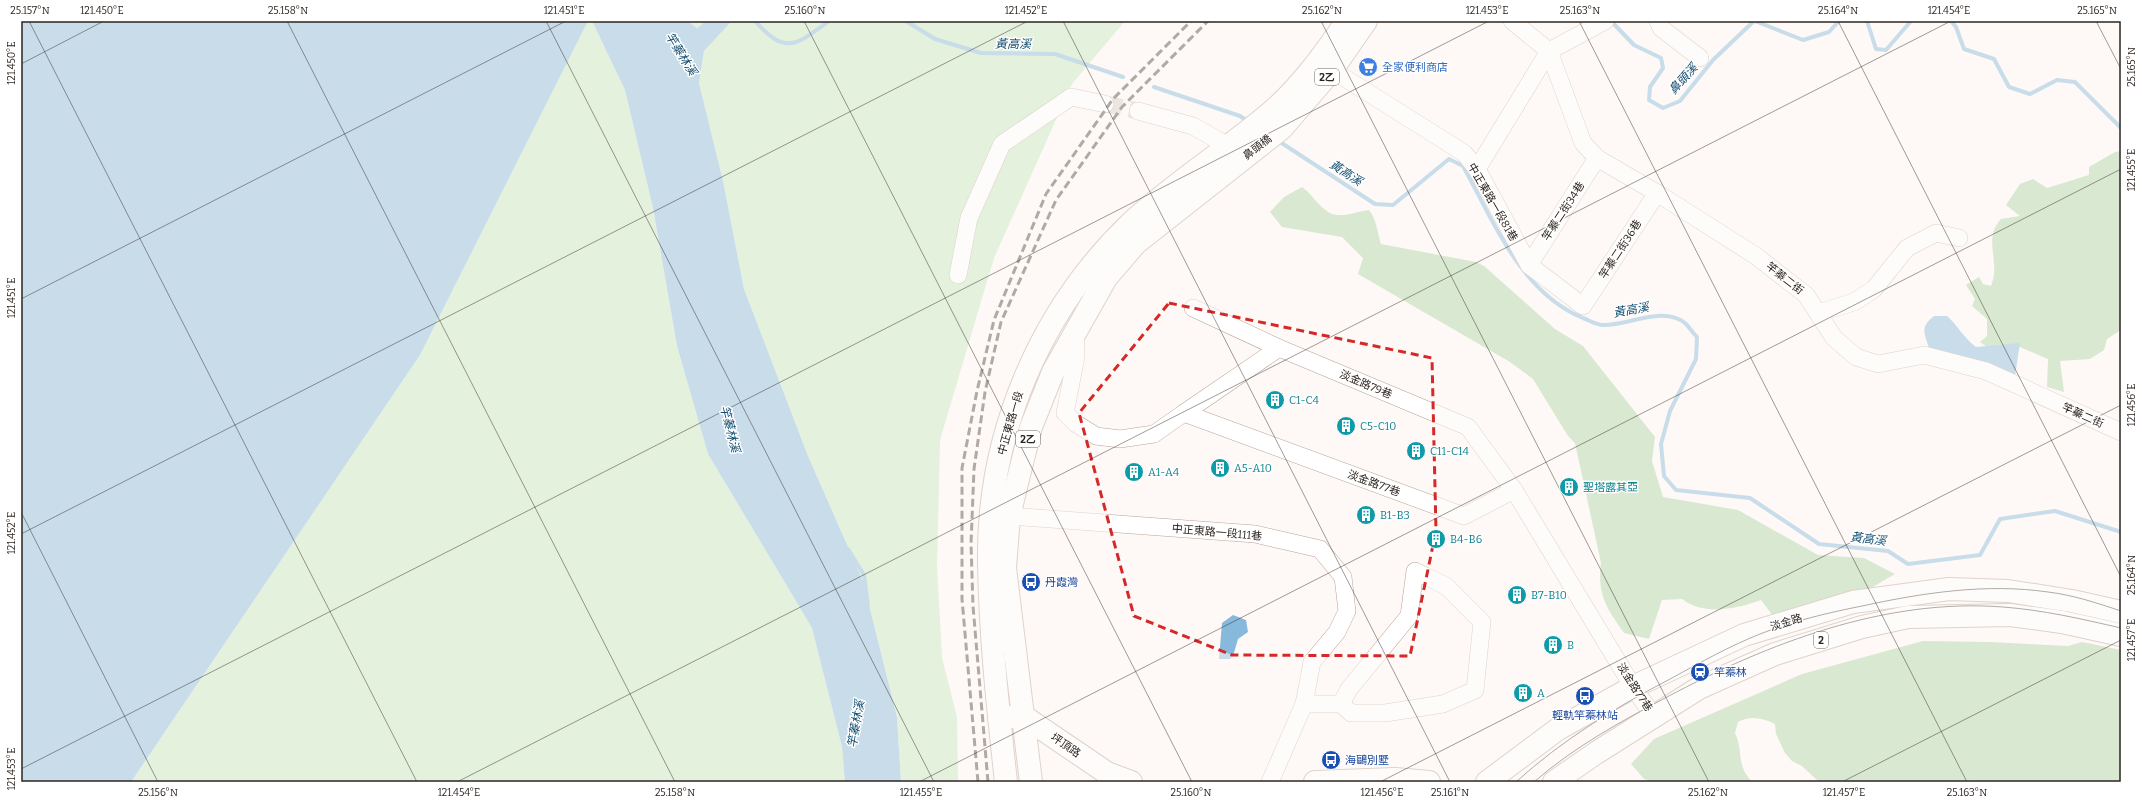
<svg xmlns="http://www.w3.org/2000/svg" width="2142" height="803" viewBox="0 0 2142 803" font-family="Bitter,'Noto Sans TC',serif">
	<rect width="100%" height="100%" fill="#fef9f6"/>
	<!-- green -->
	<g fill="#c5e7be">
		<path d="M 588,21 L 592,21 L 625,90 L 653,208 L 677,346 L 708,454 L 812,628 L 842,747 L 845,782 L 131,782 L 420,355 Z"/>
		<path d="M 687,21 L 706,21 L 697,28 Z"/>
		<path d="M 728,21 L 1125,21 L 1072,84 L 994,258 L 940,440 L 937,566 L 942,658 L 957,717 L 958,782 L 901,782 L 897,717 L 863,581 L 808,456 L 744,289 L 723,181 L 699,83 L 704,51 L 730,23 Z"/>
	</g>
	<!-- forest -->
	<g fill="#add2a5">
		<path d="M 2121,151 L 2121,330 L 2107,339 L 2104,350 L 2090,359 L 2060,361 L 2064,392 L 2047,387 L 2048,359 L 2015,345 L 1987,347 L 1980,342 L 1987,336 L 1987,319 L 1972,306 L 1975,299 L 1966,285 L 1979,277 L 1983,284 L 1991,286 C 1992,282 1994,278 1994,274 C 1996,254 1985,236 2001,219 L 2020,216 L 2006,205 L 2020,184 L 2033,179 L 2047,188 L 2089,175 L 2089,167 L 2115,152 Z"/>
		<path d="M 1302,187 C 1314,195 1323,215 1338,215 C 1348,216 1359,211 1369,210 C 1377,220 1377,232 1381,244 L 1476,262 L 1484,266 L 1555,329 L 1583,346 L 1655,437 L 1652,461 L 1663,497 L 1738,510 L 1818,555 L 1864,558 L 1895,574 L 1871,588 L 1773,616 L 1761,600 C 1737,609 1703,616 1682,599 L 1662,600 L 1649,639 L 1624,633 C 1607,608 1597,596 1601,563 L 1575,443 L 1568,436 L 1533,379 L 1510,362 L 1358,274 L 1363,258 L 1342,237 L 1282,227 L 1270,212 L 1284,197 Z"/>
		<path d="M 1923,641 L 1990,642 L 2068,646 L 2082,642 L 2121,650 L 2121,782 L 1976,782 L 1973,780 L 1954,782 L 1819,782 L 1802,766 L 1792,761 L 1785,753 L 1776,734 L 1775,724 C 1763,718 1750,715 1738,722 L 1735,733 C 1744,752 1735,763 1752,782 L 1654,782 L 1644,779 L 1631,764 L 1654,739 L 1802,674 Z"/>
	</g>
	<!-- water -->
	<g fill="#87b9dc">
		<path d="M 21,21 L 588,21 L 420,355 L 131,782 L 21,782 Z"/>
		<path d="M 592,21 L 687,21 L 697,28 L 706,21 L 728,21 L 730,23 L 704,51 L 699,83 L 723,181 L 744,289 L 808,456 L 863,581 L 897,717 L 901,782 L 845,782 L 842,747 L 812,628 L 708,454 L 677,346 L 653,208 L 625,90 Z"/>
		<path d="M 1934,316 L 1947,316 C 1958,326 1964,338 1976,347 L 2020,343 L 2015,376 L 1929,348 C 1924,332 1920,327 1934,316 Z"/>
		<path d="M 1233,615 L 1246,620 L 1248,632 L 1238,639 L 1233,656 L 1230,659 L 1219,659 L 1222,623 Z"/>
	</g>
	<g fill="none" stroke-linecap="round" stroke-linejoin="round">
		<!-- stream -->
		<g stroke="#87b9dc" stroke-width="4">
			<path d="M 755,21 C 786,56 796,45 829,21"/>
			<path d="M 906,21 L 935,39 L 981,53 L 1055,54 L 1123,77"/>
			<path d="M 1611,21 L 1634,45 L 1661,58 L 1663,68 L 1650,87 L 1649,100 L 1663,108 L 1680,101 L 1713,60 L 1754,21"/>
			<path d="M 1755,21 L 1803,40 L 1829,32 L 1839,21"/>
			<path d="M 1867,21 L 1876,49 L 1886,50 L 1911,21"/>
			<path d="M 1951,21 L 1956,27 L 1964,49 L 1994,59 L 2009,87 L 2030,94 L 2057,80 L 2075,82 L 2121,128"/>
			<path d="M 1154,87 L 1240,116 L 1249,122"/>
			<path d="M 1277,140 L 1375,204 L 1393,205 L 1449,159 L 1463,166 C 1493,220 1521,293 1583,318 C 1589,320 1596,325 1603,325 C 1628,326 1663,305 1685,323 C 1689,327 1693,333 1697,337 L 1696,359 L 1670,411 L 1661,444 L 1664,476 L 1676,490 L 1750,498 L 1819,544 L 1888,551 L 1908,564 L 1980,555 L 2000,519 L 2055,511 L 2121,532"/>
			<path d="M 848,549 L 864,575 L 868,606"/>
		</g>
		<!-- street-tunnel -->
		<path stroke="#d4cecb" stroke-width="17" stroke-dasharray="17 8" stroke-linecap="butt" d="M 1105,104 L 1138,111"/>
		<defs>
			<g id="street">
				<path d="M 1512,21 L 1549,51 L 1583,143 L 1597,158 L 1657,193 L 1756,256 L 1806,295 L 1834,338 L 1856,357 L 1878,364 L 1924,355 L 1986,371 L 2121,432"/>
				<path d="M 1658,21 L 1661,28 L 1700,58"/>
				<path d="M 1332,70 L 1464,153 L 1477,169 L 1529,265 L 1583,306 L 1657,193"/>
				<path d="M 1138,111 L 1193,126 L 1228,146"/>
				<path d="M 1477,169 L 1549,51 L 1605,21"/>
				<path d="M 1529,265 L 1597,158"/>
				<path d="M 958,275 L 969,218 L 1002,144 L 1071,97 L 1105,104"/>
				<path d="M 1193,308 L 1279,348 L 1468,427 L 1514,490"/>
				<path d="M 1818,313 L 1854,302 L 1874,289 L 1907,248 L 1936,233 L 1959,238"/>
				<path d="M 1075,331 L 1076,357 L 1065,413 L 1075,423 L 1096,436 L 1120,439 L 1154,434 L 1184,413 L 1464,516 L 1514,490 L 1633,687 L 1654,717"/>
				<path d="M 1184,413 L 1279,348"/>
				<path d="M 1009,516 L 1255,534 L 1320,549 L 1343,577 L 1347,611 L 1337,632 L 1312,662 L 1304,704 L 1270,782"/>
				<path d="M 1304,704 L 1341,704 L 1351,713 L 1385,713 L 1443,704 L 1475,690 L 1482,622 L 1446,586 L 1415,571 L 1409,616 L 1349,689 L 1341,704"/>
			</g>
			<g id="secondary">
				<path d="M 999,718 L 1023,716 L 1107,773 L 1131,782"/>
				<path d="M 1315,782 L 1395,779 L 1429,782"/>
			</g>
			<g id="primary">
				<path d="M 1006,782 C 998,709 990,635 989,562 C 987,435 1040,310 1131,223 C 1174,183 1224,152 1269,114 C 1300,88 1324,54 1347,21"/>
				<path d="M 1031,782 L 1005,568 L 1009,516 L 1020,471 L 1031,427 L 1053,372 L 1106,278 L 1136,243 L 1282,128 L 1332,70 L 1366,21"/>
				<path d="M 1487,782 L 1558,729 L 1633,687 L 1744,635 L 1853,602 L 1949,589 L 2008,591 L 2072,601 L 2121,612"/>
				<path d="M 1554,782 L 1596,753 L 1699,688 L 1775,654 L 1862,627 L 1908,617 L 2010,615 L 2062,622 L 2121,635"/>
			</g>
		</defs>
		<!-- street casing -->
		<use href="#street" stroke="#baa397" stroke-width="18"/>
		<!-- secondary casing -->
		<use href="#secondary" stroke="#baa397" stroke-width="24"/>
		<!-- primary casing -->
		<use href="#primary" stroke="#baa397" stroke-width="24"/>
		<!-- street -->
		<use href="#street" stroke="#fff" stroke-width="17"/>
		<!-- secondary -->
		<use href="#secondary" stroke="#fff" stroke-width="22"/>
		<!-- primary -->
		<use href="#primary" stroke="#fff" stroke-width="22"/>
		<!-- tram -->
		<g stroke="#524a46" stroke-width="1">
			<path d="M 1516,782 C 1562,740 1616,707 1672,678 C 1701,662 1730,646 1760,634 C 1793,621 1827,613 1862,606 C 1922,593 1986,583 2048,592 C 2073,595 2097,603 2121,611"/>
			<path d="M 1534,782 C 1574,747 1620,722 1667,697 C 1769,643 1885,598 2003,607 C 2043,610 2082,619 2121,628"/>
		</g>
		<!-- rail -->
		<g stroke="#524a46" stroke-width="3" stroke-dasharray="8 4" stroke-linecap="butt">
			<path d="M 978,782 L 962,599 L 962,468 L 977,391 L 994,320 L 1046,194 L 1113,99 L 1191,21"/>
			<path d="M 988,782 L 973,606 L 971,544 L 974,469 L 985,392 L 1001,322 L 1056,200 L 1122,107 L 1208,21"/>
		</g>
	</g>
	<!-- marked area -->
	<path d="M0 0H2142V803H0ZM 1169,303 L 1432,358 L 1436,531 L 1410,656 L 1232,655 L 1134,616 L 1079,413 Z" fill="#fef9f6" fill-opacity=".55" fill-rule="evenodd"/>
	<path fill="none" stroke="#d62828" stroke-width="3" stroke-dasharray="8 5" stroke-linejoin="round" d="M 1169,303 L 1432,358 L 1436,531 L 1410,656 L 1232,655 L 1134,616 L 1079,413 Z"/>
	<!-- ticks -->
	<path fill="none" stroke="#2d241f" stroke-width="1" stroke-opacity="0.45" d="M 29,21 L 417,782M 287,21 L 675,782M 546,21 L 934,782M 804,21 L 1192,782M 1063,21 L 1450,782M 1321,21 L 1709,782M 1579,21 L 1967,782M 1838,21 L 2121,577M 2096,21 L 2121,69M 21,64 L 104,21M 21,299 L 566,21M 21,512 L 158,782M 21,534 L 1028,21M 21,769 L 1489,21M 457,782 L 1951,21M 919,782 L 2121,169M 1380,782 L 2121,405M 1842,782 L 2121,640"/>
	<!-- icons -->
	<defs>
		<symbol id="supermarket-disc" viewBox="-11 -11 22 22"><circle r="9.5" fill="#3f7fe0" stroke="#fff"/><path d="M-6-5.5h2.5l.6 2H6L4.5 2H-2.5L-4.4-4H-6ZM-1.5 3.2a1.3 1.3 0 1 0 .1 0ZM3 3.2a1.3 1.3 0 1 0 .1 0Z" fill="#fff"/></symbol>
		<symbol id="building-disc" viewBox="-11 -11 22 22"><circle r="9.5" fill="#0f9aa8" stroke="#fff"/><path d="M-4-6H4V6H1V3H-1V6H-4ZM-2.5-4.3h1.7v1.8h-1.7ZM.8-4.3h1.7v1.8H.8ZM-2.5-1h1.7V.8h-1.7ZM.8-1h1.7V.8H.8Z" fill="#fff"/></symbol>
		<symbol id="bus-disc" viewBox="-11 -11 22 22"><circle r="9.5" fill="#1a4fb4" stroke="#fff"/><path d="M-5-6H5V4H4V6H2V4H-2V6H-4V4H-5ZM-3.5-4V0h7V-4ZM-3.5 1.2v1.5H-2V1.2ZM2 1.2v1.5H3.5V1.2Z" fill="#fff"/></symbol>
		<symbol id="station-disc" viewBox="-11 -11 22 22"><circle r="9.5" fill="#1a4fb4" stroke="#fff"/><path d="M-3-6H3Q5-6 5-4V2Q5 4 3 4L4.5 6H3L1.5 4h-3L-3 6H-4.5L-3 4Q-5 4-5 2V-4Q-5-6-3-6ZM-3.5-4v3h7v-3ZM-3.5 1v1.5H-2V1ZM2 1v1.5H3.5V1Z" fill="#fff"/></symbol>
	</defs>
	<g fill-rule="evenodd">
		<use href="#supermarket-disc" x="1357" y="56" width="22" height="22"/>
		<use href="#building-disc" x="1264" y="389" width="22" height="22"/>
		<use href="#building-disc" x="1335" y="415" width="22" height="22"/>
		<use href="#building-disc" x="1405" y="440" width="22" height="22"/>
		<use href="#building-disc" x="1209" y="457" width="22" height="22"/>
		<use href="#building-disc" x="1123" y="461" width="22" height="22"/>
		<use href="#building-disc" x="1558" y="476" width="22" height="22"/>
		<use href="#building-disc" x="1355" y="504" width="22" height="22"/>
		<use href="#building-disc" x="1425" y="528" width="22" height="22"/>
		<use href="#bus-disc" x="1020" y="571" width="22" height="22"/>
		<use href="#building-disc" x="1506" y="584" width="22" height="22"/>
		<use href="#building-disc" x="1542" y="634" width="22" height="22"/>
		<use href="#station-disc" x="1689" y="661" width="22" height="22"/>
		<use href="#building-disc" x="1512" y="682" width="22" height="22"/>
		<use href="#bus-disc" x="1574" y="685" width="22" height="22"/>
		<use href="#bus-disc" x="1320" y="749" width="22" height="22"/>
	</g>
	<g text-anchor="middle" stroke-width="3" stroke-linejoin="round" paint-order="stroke">
		<!-- shield labels -->
		<g fill="#fff" stroke="#6c6662" stroke-width="1">
			<rect x="1315" y="69" width="24" height="16" rx="3"/>
			<rect x="1016" y="431" width="24" height="16" rx="3"/>
			<rect x="1814" y="632" width="14" height="16" rx="3"/>
		</g>
		<g font-size="10" font-weight="bold" fill="#2d241f">
			<text x="1327" y="81">2乙</text>
			<text x="1028" y="443">2乙</text>
			<text x="1821" y="644">2</text>
		</g>
		<!-- shop labels -->
		<g font-size="11" fill="#366cbe" stroke="#fff" text-anchor="start">
			<text x="1382" y="71">全家便利商店</text>
		</g>
		<!-- street labels -->
		<g font-size="11" fill="#2d241f" stroke="#fff">
			<text transform="translate(1257 147) rotate(-38)" y="4">鼻頭橋</text>
			<text transform="translate(1493 202) rotate(60)" y="4">中正東路一段81巷</text>
			<text transform="translate(1563 211) rotate(-57)" y="4">竿蓁二街34巷</text>
			<text transform="translate(1620 249) rotate(-57)" y="4">竿蓁二街36巷</text>
			<text transform="translate(1785 278) rotate(38)" y="4">竿蓁二街</text>
			<text transform="translate(1366 384) rotate(23)" y="4">淡金路79巷</text>
			<text transform="translate(2083 415) rotate(24)" y="4">竿蓁二街</text>
			<text transform="translate(1010 423) rotate(-74)" y="4">中正東路一段</text>
			<text transform="translate(1374 483) rotate(20)" y="4">淡金路77巷</text>
			<text transform="translate(1217 532) rotate(5)" y="4">中正東路一段111巷</text>
			<text transform="translate(1786 622) rotate(-17)" y="4">淡金路</text>
			<text transform="translate(1635 687) rotate(57)" y="4">淡金路77巷</text>
			<text transform="translate(1066 745) rotate(34)" y="4">坪頂路</text>
		</g>
		<!-- culture labels -->
		<g font-size="11" fill="#0d838f" stroke="#fff" text-anchor="start">
			<text x="1289" y="404">C1-C4</text>
			<text x="1360" y="430">C5-C10</text>
			<text x="1430" y="455">C11-C14</text>
			<text x="1234" y="472">A5-A10</text>
			<text x="1148" y="476">A1-A4</text>
			<text x="1583" y="491">聖塔露其亞</text>
			<text x="1380" y="519">B1-B3</text>
			<text x="1450" y="543">B4-B6</text>
			<text x="1531" y="599">B7-B10</text>
			<text x="1567" y="649">B</text>
			<text x="1537" y="697">A</text>
		</g>
		<!-- transit labels -->
		<g font-size="11" fill="#164399" stroke="#fff" text-anchor="start">
			<text x="1045" y="586">丹霞灣</text>
			<text x="1714" y="676">竿蓁林</text>
			<text x="1585" y="719" text-anchor="middle">輕軌竿蓁林站</text>
			<text x="1345" y="764">海鷗別墅</text>
		</g>
		<!-- water labels -->
		<g font-size="12" font-style="italic" fill="#104c6f" stroke="#fff">
			<text transform="translate(1013 44) rotate(1)" y="4">黃高溪</text>
			<text transform="translate(681 54) rotate(58)" y="4">竿蓁林溪</text>
			<text transform="translate(1683 79) rotate(-48)" y="4">鼻頭溪</text>
			<text transform="translate(1346 173) rotate(33)" y="4">黃高溪</text>
			<text transform="translate(1631 310) rotate(-10)" y="4">黃高溪</text>
			<text transform="translate(730 429) rotate(76)" y="4">竿蓁林溪</text>
			<text transform="translate(1868 539) rotate(7)" y="4">黃高溪</text>
			<text transform="translate(856 724) rotate(-80)" y="4">竿蓁林溪</text>
		</g>
	</g>
	<!-- border -->
	<rect width="2142" height="803" fill="none" stroke="#ffffff" stroke-width="44"/>
	<rect x="22" y="22" width="2098" height="759" fill="none" stroke="#2d241f" stroke-width="1.5"/>
	<g font-size="10" text-anchor="middle" fill="#2d241f">
		<text x="30" y="14">25.157°N</text>
		<text x="102" y="14">121.450°E</text>
		<text x="288" y="14">25.158°N</text>
		<text x="564" y="14">121.451°E</text>
		<text x="805" y="14">25.160°N</text>
		<text x="1026" y="14">121.452°E</text>
		<text x="1322" y="14">25.162°N</text>
		<text x="1487" y="14">121.453°E</text>
		<text x="1580" y="14">25.163°N</text>
		<text x="1838" y="14">25.164°N</text>
		<text x="1949" y="14">121.454°E</text>
		<text x="2097" y="14">25.165°N</text>
		<text transform="translate(11 63) rotate(-90)" y="4">121.450°E</text>
		<text transform="translate(2131 67) rotate(-90)" y="4">25.165°N</text>
		<text transform="translate(2131 170) rotate(-90)" y="4">121.455°E</text>
		<text transform="translate(11 298) rotate(-90)" y="4">121.451°E</text>
		<text transform="translate(2131 405) rotate(-90)" y="4">121.456°E</text>
		<text transform="translate(11 533) rotate(-90)" y="4">121.452°E</text>
		<text transform="translate(2131 575) rotate(-90)" y="4">25.164°N</text>
		<text transform="translate(2131 640) rotate(-90)" y="4">121.457°E</text>
		<text transform="translate(11 769) rotate(-90)" y="4">121.453°E</text>
		<text x="158" y="796">25.156°N</text>
		<text x="459" y="796">121.454°E</text>
		<text x="675" y="796">25.158°N</text>
		<text x="921" y="796">121.455°E</text>
		<text x="1191" y="796">25.160°N</text>
		<text x="1382" y="796">121.456°E</text>
		<text x="1450" y="796">25.161°N</text>
		<text x="1708" y="796">25.162°N</text>
		<text x="1844" y="796">121.457°E</text>
		<text x="1967" y="796">25.163°N</text>
	</g>
</svg>
